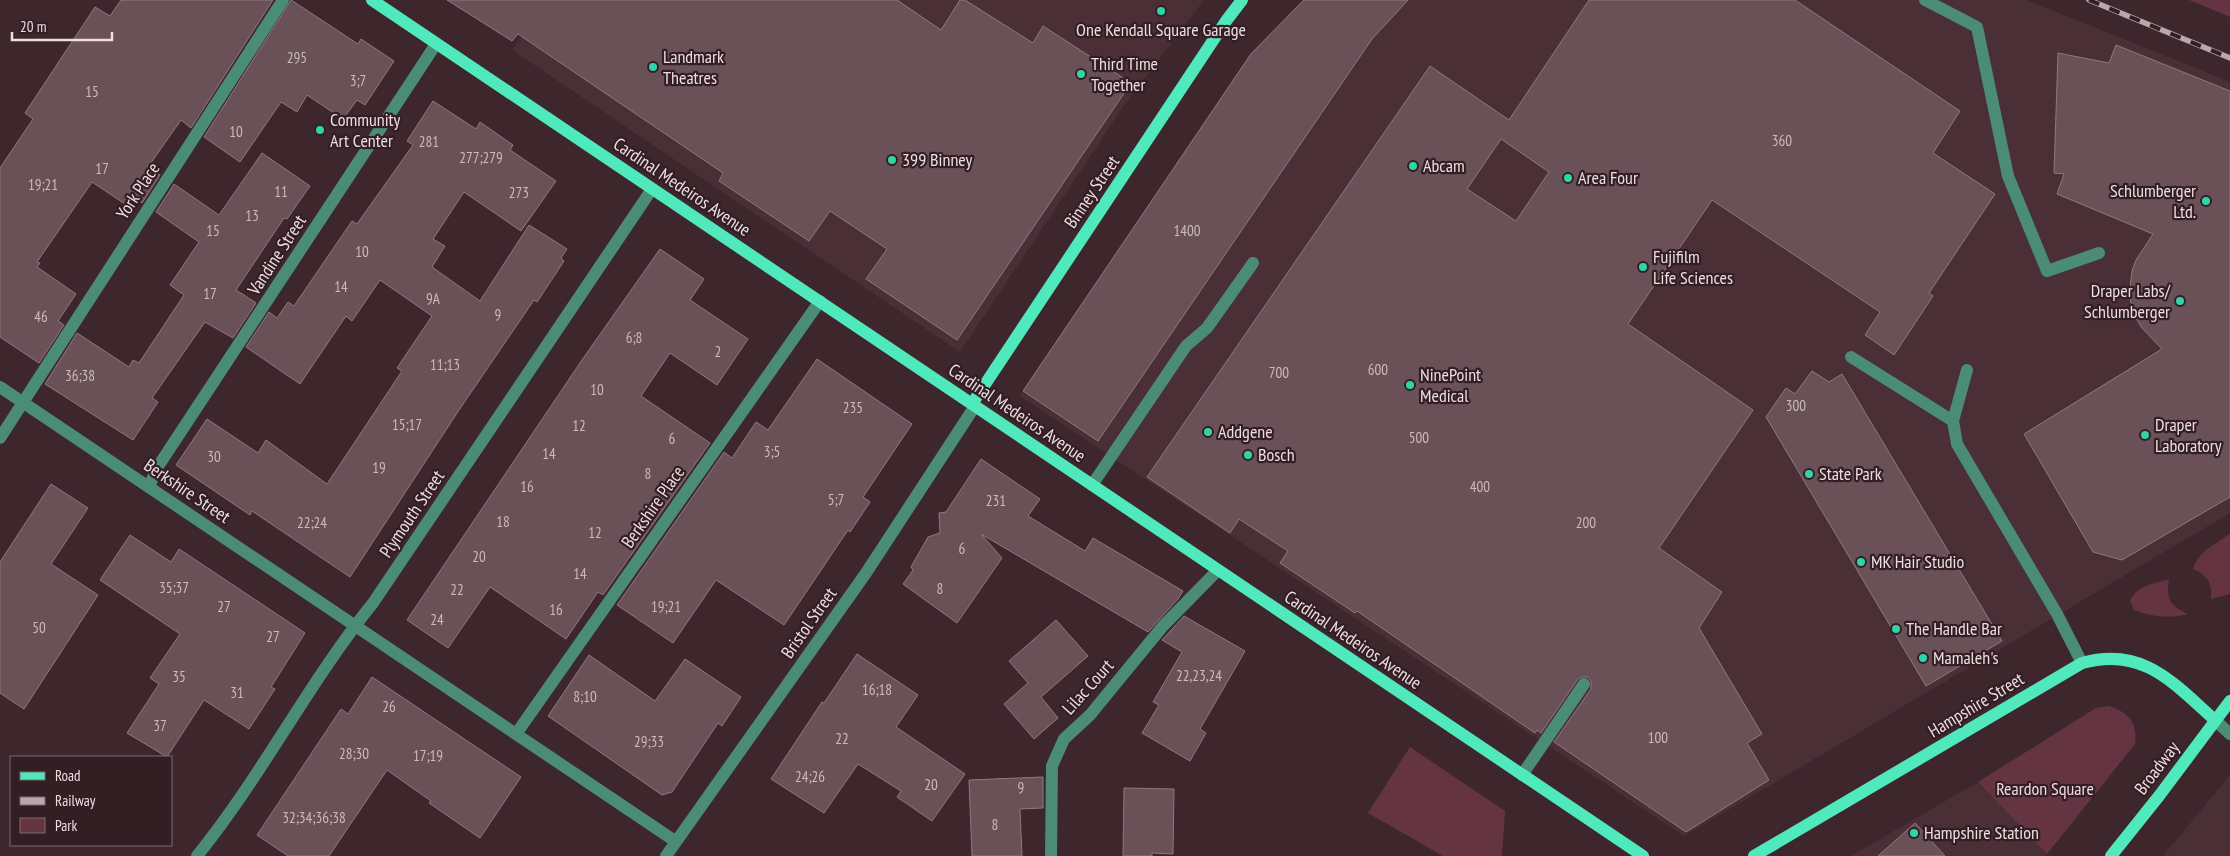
<svg xmlns="http://www.w3.org/2000/svg" width="2230" height="856" viewBox="0 0 2230 856" font-family="'PT Sans Narrow',sans-serif">
	<rect width="100%" height="100%" fill="#3d272d"/>
	<!-- built -->
	<g fill="#4b2f36">
		<path d="M 547,0 L 1204,0 L 1123,107 L 960,352 L 512,50 Z"/>
		<path d="M 1302,0 L 2027,0 L 2230,82 L 2230,513 L 1684,836 L 1020,396 L 1251,52 Z"/>
		<path d="M 2230,775 L 2230,856 L 2163,856 Z"/>
		<path d="M 1978,782 L 2047,854 L 2045,856 L 1851,856 Z"/>
	</g>
	<!-- green -->
	<g fill="#653442">
		<path d="M 2189,0 L 2230,0 L 2230,17 Z"/>
		<path d="M 2230,534 L 2230,594 L 2211,599 C 2212,583 2208,575 2193,569 C 2199,551 2215,544 2230,534 Z"/>
		<path d="M 2169,579 C 2166,599 2170,606 2188,614 C 2169,619 2152,617 2134,610 L 2130,601 C 2137,585 2153,584 2169,579 Z"/>
		<path d="M 2109,706 C 2128,712 2138,723 2135,744 L 2047,854 L 1978,782 L 2096,708 Z"/>
		<path d="M 1410,747 L 1505,811 L 1502,856 L 1443,856 L 1368,813 Z"/>
	</g>
	<!-- building -->
	<g fill="#695157" stroke="#92777e" fill-rule="evenodd">
		<path d="M 121,0 L 273,0 L 191,128 L 181,120 L 148,167 L 160,175 L 142,203 L 132,195 L 125,204 L 92,182 L 37,262 L 40,263 L 37,267 L 76,294 L 58,321 L 64,325 L 39,363 L 0,337 L 0,168 L 33,119 L 25,113 L 95,7 L 110,16 Z"/>
		<path d="M 291,0 L 358,44 L 361,39 L 394,61 L 365,105 L 357,100 L 343,119 L 307,95 L 297,112 L 281,102 L 240,162 L 204,137 Z"/>
		<path d="M 447,0 L 897,0 L 941,30 L 960,0 L 965,0 L 1033,43 L 1043,26 L 1131,83 L 957,340 L 866,279 L 887,249 L 830,211 L 809,241 L 719,181 L 723,173 L 518,34 L 512,41 Z"/>
		<path d="M 1304,0 L 1408,0 L 1372,39 L 1098,441 L 1023,391 L 1251,54 Z"/>
		<path d="M 1589,0 L 1795,0 L 1960,111 L 1933,153 L 1995,194 L 1929,293 L 1933,296 L 1894,355 L 1865,335 L 1880,312 L 1712,200 L 1628,324 L 1753,410 L 1659,548 L 1722,592 L 1699,628 L 1762,734 L 1747,743 L 1769,780 L 1686,832 L 1554,742 L 1591,689 L 1591,681 L 1588,677 L 1581,677 L 1578,679 L 1541,733 L 1537,730 L 1535,733 L 1357,611 L 1355,613 L 1280,563 L 1288,551 L 1239,519 L 1230,533 L 1147,477 L 1430,66 L 1509,120 ZM 1501,139 L 1549,172 L 1516,221 L 1467,189 Z"/>
		<path d="M 2116,45 L 2230,91 L 2230,497 L 2122,560 L 2093,552 L 2024,434 L 2162,349 L 2142,328 L 2136,318 L 2129,296 L 2132,271 L 2136,260 L 2153,234 L 2057,194 L 2064,174 L 2054,173 L 2058,53 L 2109,63 Z"/>
		<path d="M 433,101 L 476,129 L 480,122 L 513,145 L 510,150 L 556,181 L 521,231 L 464,192 L 433,239 L 445,246 L 432,267 L 480,301 L 529,225 L 567,249 L 561,258 L 564,261 L 537,302 L 534,300 L 459,410 L 350,577 L 252,511 L 250,515 L 176,465 L 207,419 L 258,453 L 266,440 L 327,484 L 402,371 L 397,368 L 432,316 L 380,280 L 352,321 L 346,316 L 300,384 L 246,347 L 269,312 L 277,318 L 288,302 L 294,306 L 352,221 L 357,224 L 413,145 L 407,141 Z"/>
		<path d="M 262,153 L 310,186 L 287,219 L 284,218 L 236,290 L 256,303 L 233,338 L 205,322 L 152,398 L 158,402 L 133,440 L 45,384 L 77,333 L 129,367 L 133,360 L 139,363 L 184,295 L 170,285 L 199,242 L 156,212 L 174,184 L 219,215 Z"/>
		<path d="M 660,249 L 704,279 L 690,300 L 748,339 L 717,385 L 670,353 L 641,396 L 710,443 L 603,595 L 598,592 L 566,639 L 490,587 L 448,648 L 407,620 L 582,360 Z"/>
		<path d="M 817,359 L 912,424 L 863,497 L 870,502 L 850,532 L 848,530 L 784,625 L 716,580 L 673,643 L 617,605 L 724,452 L 732,458 L 756,422 L 768,430 Z"/>
		<path d="M 1812,371 L 1829,382 L 1842,374 L 2002,641 L 1926,686 L 1766,417 L 1786,388 L 1795,394 Z"/>
		<path d="M 981,459 L 1040,499 L 1028,516 L 1085,551 L 1093,538 L 1183,591 L 1178,599 L 1148,632 L 981,534 L 1002,558 L 957,623 L 903,584 L 913,570 L 911,567 L 928,537 L 940,533 L 939,513 L 946,512 Z"/>
		<path d="M 51,484 L 88,508 L 51,564 L 98,595 L 24,709 L 0,693 L 0,562 Z"/>
		<path d="M 130,535 L 171,562 L 179,549 L 305,633 L 271,687 L 275,689 L 249,729 L 204,700 L 167,757 L 127,733 L 159,684 L 150,678 L 180,634 L 100,580 Z"/>
		<path d="M 1184,616 L 1245,651 L 1200,729 L 1206,733 L 1190,761 L 1142,733 L 1159,705 L 1153,702 L 1182,652 L 1162,640 Z"/>
		<path d="M 1056,620 L 1088,656 L 1041,697 L 1058,718 L 1034,739 L 1004,704 L 1028,683 L 1009,661 Z"/>
		<path d="M 857,654 L 918,695 L 896,727 L 965,774 L 932,821 L 897,797 L 901,791 L 858,764 L 824,813 L 771,779 L 822,702 L 824,703 Z"/>
		<path d="M 589,655 L 655,701 L 685,659 L 741,697 L 722,726 L 718,723 L 672,792 L 662,795 L 548,716 Z"/>
		<path d="M 372,677 L 521,777 L 480,838 L 429,803 L 431,801 L 387,770 L 329,856 L 288,856 L 257,835 L 341,709 L 348,714 Z"/>
		<path d="M 1043,777 L 1043,808 L 1020,809 L 1022,856 L 972,856 L 969,780 Z"/>
		<path d="M 1124,788 L 1174,789 L 1173,854 L 1152,853 L 1152,856 L 1123,856 Z"/>
		<path d="M 1915,823 L 1945,856 L 1878,856 Z"/>
	</g>
	<g fill="none" stroke-linecap="round" stroke-linejoin="round">
		<!-- minor -->
		<g stroke="#4a8c76" stroke-width="12">
			<path d="M 1925,0 L 1977,27 L 2008,176 L 2047,271 L 2099,253"/>
			<path d="M 1851,357 L 1953,421"/>
			<path d="M 1967,370 L 1953,421 L 1957,444 L 2057,614 L 2082,663"/>
			<path d="M 0,387 L 675,841"/>
			<path d="M 0,438 L 283,0"/>
			<path d="M 1092,485 L 1186,346 L 1207,328 L 1253,263"/>
			<path d="M 149,487 L 157,468 L 436,44"/>
			<path d="M 2215,720 L 2230,734"/>
			<path d="M 516,734 L 820,301"/>
			<path d="M 1522,775 L 1584,684"/>
			<path d="M 197,856 C 262,776 308,683 373,603 L 652,189"/>
			<path d="M 666,856 L 866,573 L 975,406"/>
			<path d="M 1051,856 L 1052,766 L 1064,739 L 1090,715 L 1163,626 L 1218,570"/>
		</g>
		<!-- major -->
		<g stroke="#50e9bd" stroke-width="12">
			<path d="M 372,0 L 1643,856"/>
			<path d="M 972,404 L 1226,21 L 1242,0"/>
			<path d="M 1754,856 L 2082,663 C 2143,646 2173,683 2215,720"/>
			<path d="M 2111,856 L 2159,796 L 2230,701"/>
		</g>
		<defs>
			<path id="rail" d="M 2089,0 L 2230,58"/>
		</defs>
		<!-- rail casing -->
		<use href="#rail" stroke="#b8a7ab" stroke-width="5.5"/>
		<!-- rail -->
		<use href="#rail" stroke="#331e24" stroke-width="4" stroke-dasharray="11" stroke-linecap="butt"/>
	</g>
	<!-- markers -->
	<g fill="#30d4a9" stroke="#331e24" stroke-width="2">
		<circle cx="1161" cy="11" r="5"/>
		<circle cx="653" cy="67" r="5"/>
		<circle cx="1081" cy="74" r="5"/>
		<circle cx="320" cy="130" r="5"/>
		<circle cx="892" cy="160" r="5"/>
		<circle cx="1413" cy="166" r="5"/>
		<circle cx="1568" cy="178" r="5"/>
		<circle cx="2206" cy="201" r="5"/>
		<circle cx="1643" cy="267" r="5"/>
		<circle cx="2180" cy="301" r="5"/>
		<circle cx="1410" cy="385" r="5"/>
		<circle cx="1208" cy="432" r="5"/>
		<circle cx="2145" cy="435" r="5"/>
		<circle cx="1248" cy="455" r="5"/>
		<circle cx="1809" cy="474" r="5"/>
		<circle cx="1861" cy="562" r="5"/>
		<circle cx="1896" cy="629" r="5"/>
		<circle cx="1923" cy="658" r="5"/>
		<circle cx="1914" cy="833" r="5"/>
	</g>
	<g text-anchor="middle" stroke-width="4.5" stroke-linejoin="round" paint-order="stroke">
		<!-- number labels -->
		<g font-size="15" fill="#ccbbbe">
			<text x="297" y="63">295</text>
			<text x="358" y="86">3;7</text>
			<text x="92" y="97">15</text>
			<text x="236" y="137">10</text>
			<text x="1782" y="146">360</text>
			<text x="429" y="147">281</text>
			<text x="481" y="163">277;279</text>
			<text x="102" y="174">17</text>
			<text x="43" y="190">19;21</text>
			<text x="281" y="197">11</text>
			<text x="519" y="198">273</text>
			<text x="252" y="221">13</text>
			<text x="213" y="236">15</text>
			<text x="1187" y="236">1400</text>
			<text x="362" y="257">10</text>
			<text x="341" y="292">14</text>
			<text x="210" y="299">17</text>
			<text x="433" y="304">9A</text>
			<text x="498" y="320">9</text>
			<text x="41" y="322">46</text>
			<text x="634" y="343">6;8</text>
			<text x="718" y="357">2</text>
			<text x="445" y="370">11;13</text>
			<text x="1378" y="375">600</text>
			<text x="1279" y="378">700</text>
			<text x="80" y="381">36;38</text>
			<text x="597" y="395">10</text>
			<text x="1796" y="411">300</text>
			<text x="853" y="413">235</text>
			<text x="407" y="430">15;17</text>
			<text x="579" y="431">12</text>
			<text x="1419" y="443">500</text>
			<text x="672" y="444">6</text>
			<text x="772" y="457">3;5</text>
			<text x="549" y="459">14</text>
			<text x="214" y="462">30</text>
			<text x="379" y="473">19</text>
			<text x="648" y="479">8</text>
			<text x="527" y="492">16</text>
			<text x="1480" y="492">400</text>
			<text x="836" y="505">5;7</text>
			<text x="996" y="506">231</text>
			<text x="503" y="527">18</text>
			<text x="312" y="528">22;24</text>
			<text x="1586" y="528">200</text>
			<text x="595" y="538">12</text>
			<text x="962" y="554">6</text>
			<text x="479" y="562">20</text>
			<text x="580" y="579">14</text>
			<text x="174" y="593">35;37</text>
			<text x="940" y="594">8</text>
			<text x="457" y="595">22</text>
			<text x="224" y="612">27</text>
			<text x="666" y="612">19;21</text>
			<text x="556" y="615">16</text>
			<text x="437" y="625">24</text>
			<text x="39" y="633">50</text>
			<text x="273" y="642">27</text>
			<text x="1199" y="681">22,23,24</text>
			<text x="179" y="682">35</text>
			<text x="877" y="695">16;18</text>
			<text x="237" y="698">31</text>
			<text x="585" y="702">8;10</text>
			<text x="389" y="712">26</text>
			<text x="160" y="731">37</text>
			<text x="1658" y="743">100</text>
			<text x="842" y="744">22</text>
			<text x="649" y="747">29;33</text>
			<text x="354" y="759">28;30</text>
			<text x="428" y="761">17;19</text>
			<text x="810" y="782">24;26</text>
			<text x="931" y="790">20</text>
			<text x="1021" y="793">9</text>
			<text x="314" y="823">32;34;36;38</text>
			<text x="995" y="830">8</text>
		</g>
		<!-- poi labels -->
		<g font-size="18" fill="#eddee1" stroke="#331e24" text-anchor="start">
			<text x="1161" y="36" text-anchor="middle">One Kendall Square Garage</text>
			<text x="663" y="63">Landmark<tspan x="663" dy="21">Theatres</tspan></text>
			<text x="1091" y="70">Third Time<tspan x="1091" dy="21">Together</tspan></text>
			<text x="330" y="126">Community<tspan x="330" dy="21">Art Center</tspan></text>
			<text x="902" y="166">399 Binney</text>
			<text x="1423" y="172">Abcam</text>
			<text x="1578" y="184">Area Four</text>
			<text x="2196" y="197" text-anchor="end">Schlumberger<tspan x="2196" dy="21">Ltd.</tspan></text>
			<text x="1653" y="263">Fujifilm<tspan x="1653" dy="21">Life Sciences</tspan></text>
			<text x="2170" y="297" text-anchor="end">Draper Labs/<tspan x="2170" dy="21">Schlumberger</tspan></text>
			<text x="1420" y="381">NinePoint<tspan x="1420" dy="21">Medical</tspan></text>
			<text x="2155" y="431">Draper<tspan x="2155" dy="21">Laboratory</tspan></text>
			<text x="1218" y="438">Addgene</text>
			<text x="1258" y="461">Bosch</text>
			<text x="1819" y="480">State Park</text>
			<text x="1871" y="568">MK Hair Studio</text>
			<text x="1906" y="635">The Handle Bar</text>
			<text x="1933" y="664">Mamaleh's</text>
			<text x="1924" y="839">Hampshire Station</text>
		</g>
		<!-- street labels -->
		<g font-size="18" fill="#eddee1" stroke="#331e24">
			<text transform="translate(682 187) rotate(34)" y="6">Cardinal Medeiros Avenue</text>
			<text transform="translate(138 191) rotate(-57)" y="6">York Place</text>
			<text transform="translate(1092 192) rotate(-56)" y="6">Binney Street</text>
			<text transform="translate(277 255) rotate(-57)" y="6">Vandine Street</text>
			<text transform="translate(1017 413) rotate(34)" y="6">Cardinal Medeiros Avenue</text>
			<text transform="translate(187 491) rotate(34)" y="6">Berkshire Street</text>
			<text transform="translate(653 507) rotate(-55)" y="6">Berkshire Place</text>
			<text transform="translate(412 514) rotate(-56)" y="6">Plymouth Street</text>
			<text transform="translate(809 623) rotate(-55)" y="6">Bristol Street</text>
			<text transform="translate(1353 640) rotate(34)" y="6">Cardinal Medeiros Avenue</text>
			<text transform="translate(1088 687) rotate(-48)" y="6">Lilac Court</text>
			<text transform="translate(1976 705) rotate(-31)" y="6">Hampshire Street</text>
			<text transform="translate(2157 768) rotate(-53)" y="6">Broadway</text>
		</g>
		<!-- park labels -->
		<g font-size="18" fill="#f2d9df" stroke="#331e24">
			<text x="2045" y="795">Reardon Square</text>
		</g>
	</g>
	<!-- legend -->
	<rect x="10" y="756" width="162" height="90" fill="#331e24" stroke="#7d6b70"/>
	<rect x="20" y="772" width="25" height="8" fill="#50e9bd" stroke="#7d6b70"/>
	<text x="55" y="781" font-size="15" fill="#eddee1">Road</text>
	<rect x="20" y="797" width="25" height="8" fill="#b8a7ab" stroke="#7d6b70"/>
	<text x="55" y="806" font-size="15" fill="#eddee1">Railway</text>
	<rect x="20" y="818" width="25" height="15" fill="#653442" stroke="#7d6b70"/>
	<text x="55" y="831" font-size="15" fill="#eddee1">Park</text>
	<!-- scale -->
	<path d="M12 32v8h100v-8" fill="none" stroke="#eddee1" stroke-width="2.5"/>
	<text x="20" y="32" font-size="15" fill="#eddee1" stroke="#331e24" stroke-width="4" paint-order="stroke">20 m</text>
</svg>
